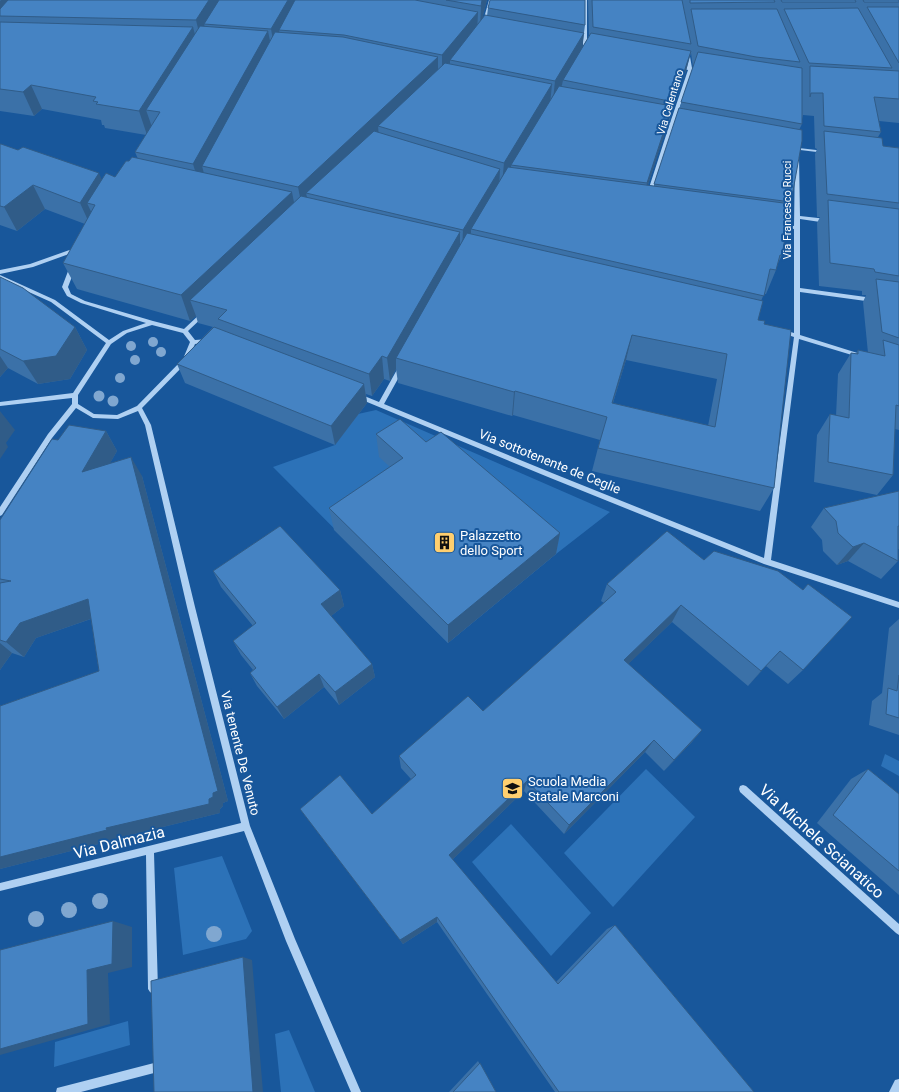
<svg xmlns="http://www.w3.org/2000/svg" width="899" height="1092" viewBox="0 0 899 1092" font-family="Roboto,sans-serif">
	<rect width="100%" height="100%" fill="#18579b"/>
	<!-- green -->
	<g fill="#2c72b8">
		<path d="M 376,410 L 610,512 L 556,554 L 448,643 L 273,467 L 335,445 L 358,414 Z"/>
		<path d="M 885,754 L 899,761 L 899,776 L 881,766 Z"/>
		<path d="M 646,769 L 695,817 L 613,907 L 564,853 Z"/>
		<path d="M 511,824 L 591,913 L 551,956 L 472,862 Z"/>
		<path d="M 222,856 L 252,931 L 246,939 L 183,955 L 174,868 Z"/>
		<path d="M 128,1021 L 130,1045 L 54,1067 L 55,1042 Z"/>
		<path d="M 289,1030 L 315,1092 L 281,1092 L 275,1034 Z"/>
	</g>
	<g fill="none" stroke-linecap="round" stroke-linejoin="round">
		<!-- minor -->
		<g fill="#afd0f2" fill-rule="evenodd">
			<path d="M 489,0 L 493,0 L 486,25 L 484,26 L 482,25 Z"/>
			<path d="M 583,0 L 587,0 L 587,52 L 585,53 L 583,52 Z"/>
			<path d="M 686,50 L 689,51 L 692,68 L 703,71 L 701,72 L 692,71 L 674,124 L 684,127 L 682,128 L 674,127 L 651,194 L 647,195 L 647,194 L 669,126 L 656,122 L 658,121 L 670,123 L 688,70 L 675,67 L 677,66 L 687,67 Z"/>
			<path d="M 790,147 L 825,151 L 827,152 L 825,153 L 792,149 L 790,148 Z"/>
			<path d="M 795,156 L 799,157 L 800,216 L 827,219 L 830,221 L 827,223 L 800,219 L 800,288 L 873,298 L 876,300 L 873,302 L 800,292 L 800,335 L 867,356 L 868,357 L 865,359 L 799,339 L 771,560 L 899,602 L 899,608 L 764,564 L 548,477 L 355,397 L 354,395 L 357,393 L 379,402 L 399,366 L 403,366 L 404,368 L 384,404 L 552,473 L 764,558 L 794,337 L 779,332 L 778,331 L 781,329 L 794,333 L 794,229 L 778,227 L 775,225 L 778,223 L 794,226 Z"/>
			<path d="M 78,247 L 81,249 L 80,250 L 33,267 L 0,274 L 0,270 L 30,264 Z"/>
			<path d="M 73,264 L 76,266 L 68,287 L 71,294 L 85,301 L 153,321 L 184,329 L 201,313 L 205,313 L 206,314 L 188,331 L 195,340 L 209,339 L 211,340 L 211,342 L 195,344 L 187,362 L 142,408 L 151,425 L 195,607 L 250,826 L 295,939 L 361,1092 L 351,1092 L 286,941 L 244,831 L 154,853 L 158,989 L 156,992 L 153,994 L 150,992 L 148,989 L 146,855 L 0,891 L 0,883 L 241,823 L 187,607 L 145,425 L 138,411 L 118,419 L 93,418 L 76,408 L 52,438 L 2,515 L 0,516 L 0,507 L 48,434 L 72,404 L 72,398 L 0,406 L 0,402 L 73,393 L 106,343 L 51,302 L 0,279 L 0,275 L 55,300 L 109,340 L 123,331 L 146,323 L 81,303 L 67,296 L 62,287 L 70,266 ZM 152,325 L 183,333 L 190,342 L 183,359 L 137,406 L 117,415 L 94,414 L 78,404 L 78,395 L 111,344 L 127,333 Z"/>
			<path d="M 743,785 L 746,786 L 899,924 L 899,935 L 896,933 L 740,792 L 739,789 L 740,786 Z"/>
			<path d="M 154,1063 L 158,1064 L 159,1068 L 158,1072 L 154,1073 L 81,1092 L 56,1092 L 57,1088 L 61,1087 Z"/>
			<path d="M 899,1079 L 899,1092 L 889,1092 L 895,1080 Z"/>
		</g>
	</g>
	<!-- trees -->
	<g fill="#80a7d0">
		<circle cx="153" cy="342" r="5"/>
		<circle cx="131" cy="346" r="5"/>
		<circle cx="161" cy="352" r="5"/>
		<circle cx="135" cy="360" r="5"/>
		<circle cx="120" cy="378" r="5"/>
		<circle cx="99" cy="396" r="5.5"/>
		<circle cx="113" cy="401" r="5.5"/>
		<circle cx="100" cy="901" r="8"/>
		<circle cx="69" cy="910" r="8"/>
		<circle cx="36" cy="919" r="8"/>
		<circle cx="214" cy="934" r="8"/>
	</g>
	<!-- wall -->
	<g fill="#3b71a8" fill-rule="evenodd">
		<path d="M 0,0 L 487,0 L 482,19 L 487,16 L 488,8 L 585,25 L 582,48 L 589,36 L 588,0 L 899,0 L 899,123 L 879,121 L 881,132 L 878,137 L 883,146 L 899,148 L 899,430 L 895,429 L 893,475 L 877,495 L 814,482 L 817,435 L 830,414 L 836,416 L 838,374 L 851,353 L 856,354 L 858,350 L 868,353 L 863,302 L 866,295 L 862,295 L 862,291 L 819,286 L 817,223 L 820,217 L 817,217 L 815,154 L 817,149 L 815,148 L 814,116 L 803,115 L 802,119 L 802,124 L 799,130 L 791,202 L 782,255 L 777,265 L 776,270 L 766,294 L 764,294 L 761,301 L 758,320 L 764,324 L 774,488 L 760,511 L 592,471 L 600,440 L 513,415 L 512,416 L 398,383 L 396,369 L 390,381 L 384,379 L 372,396 L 366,394 L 367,403 L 335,445 L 185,383 L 177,364 L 213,327 L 198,323 L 196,316 L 190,321 L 77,289 L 63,263 L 85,224 L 45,209 L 17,231 L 0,225 L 0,144 L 102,180 L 115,177 L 129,161 L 138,159 L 135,152 L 146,135 L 105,128 L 104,125 L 102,125 L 101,120 L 42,109 L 34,116 L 0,111 ZM 691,53 L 693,67 L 654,186 L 648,185 L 668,122 L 669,122 L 686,71 ZM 626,360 L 717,379 L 708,426 L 613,403 Z"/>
		<path d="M 0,277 L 75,327 L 87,350 L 70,379 L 38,384 L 8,368 L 0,377 Z"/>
		<path d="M 106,431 L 117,451 L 110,463 L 142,476 L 228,801 L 223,803 L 223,806 L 220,809 L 220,813 L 122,837 L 122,838 L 0,869 L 0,706 L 99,671 L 91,619 L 36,638 L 24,657 L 12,653 L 0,670 L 0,520 L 58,440 Z"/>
		<path d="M 376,434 L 426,442 L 560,533 L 556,554 L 448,643 L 334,530 L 329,508 L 390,467 L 379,457 Z"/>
		<path d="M 899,491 L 899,549 L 898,549 L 898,561 L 881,579 L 848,561 L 837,565 L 823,551 L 822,540 L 811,527 L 824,508 Z"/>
		<path d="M 667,531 L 803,670 L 788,684 L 766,666 L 748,686 L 672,622 L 628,664 L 702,730 L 691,743 L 664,771 L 645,752 L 564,834 L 524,791 L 452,860 L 556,982 L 607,929 L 615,925 L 754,1092 L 555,1092 L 437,922 L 403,944 L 300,809 L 372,814 L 411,779 L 401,768 L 399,756 L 483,711 L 604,603 L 601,601 L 607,584 Z"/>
		<path d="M 213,571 L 340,590 L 344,606 L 331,616 L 372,664 L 375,677 L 339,705 L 324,687 L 284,719 L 257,686 L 250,673 L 253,670 L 241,655 L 233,641 L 253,626 L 221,587 Z"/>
		<path d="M 899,619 L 899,735 L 869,725 L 872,701 L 882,693 L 889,628 Z"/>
		<path d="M 868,769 L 899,794 L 899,895 L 817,823 L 851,779 Z"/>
		<path d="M 478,1061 L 496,1092 L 449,1092 Z"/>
	</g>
	<!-- shaded-wall -->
	<g fill="#305c88">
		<path d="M 1,0 L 13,0 L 0,16 L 0,1 Z"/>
		<path d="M 209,0 L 226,0 L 204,24 L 207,37 L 202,45 L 196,20 Z"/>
		<path d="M 288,0 L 303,0 L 279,30 L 281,41 L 275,51 L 271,29 Z"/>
		<path d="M 482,0 L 487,0 L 480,28 L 481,6 Z"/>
		<path d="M 478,12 L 477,34 L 450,60 L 450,68 L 442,77 L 442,55 Z"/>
		<path d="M 193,27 L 199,50 L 146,110 L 152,127 L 147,135 L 139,111 Z"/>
		<path d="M 268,31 L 273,56 L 202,166 L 206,181 L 201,190 L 193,164 Z"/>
		<path d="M 584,33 L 582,52 L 563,80 L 562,85 L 553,100 L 555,81 Z"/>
		<path d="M 691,51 L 686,71 L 669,122 L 674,102 Z"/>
		<path d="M 438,57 L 438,82 L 378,126 L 379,138 L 306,193 L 309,206 L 303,212 L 298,187 Z"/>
		<path d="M 552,84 L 550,105 L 511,165 L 511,170 L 502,184 L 504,163 Z"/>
		<path d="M 31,85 L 42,109 L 34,116 L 23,92 Z"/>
		<path d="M 672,106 L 667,127 L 642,203 L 647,183 Z"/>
		<path d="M 500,169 L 499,190 L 471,229 L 471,236 L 462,250 L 463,230 Z"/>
		<path d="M 99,173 L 109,197 L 87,203 L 95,220 L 91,227 L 80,203 Z"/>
		<path d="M 33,185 L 45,209 L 17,231 L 4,207 Z"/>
		<path d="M 292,192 L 297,218 L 190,300 L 196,316 L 190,321 L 181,295 Z"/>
		<path d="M 460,232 L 460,256 L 396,358 L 396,369 L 390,381 L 387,358 Z"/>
		<path d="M 75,327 L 87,350 L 70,379 L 38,384 L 23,361 Z"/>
		<path d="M 632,335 L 626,360 L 605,427 L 612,403 Z"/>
		<path d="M 0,356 L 8,368 L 0,377 Z"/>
		<path d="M 382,356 L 384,379 L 372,396 L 369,374 Z"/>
		<path d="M 364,384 L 367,403 L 335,445 L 331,426 Z"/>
		<path d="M 515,391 L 513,415 L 512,416 L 514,392 Z"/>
		<path d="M 0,411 L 15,430 L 6,443 L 8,447 L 0,459 Z"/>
		<path d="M 106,431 L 117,451 L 95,490 L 82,472 Z"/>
		<path d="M 131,457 L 142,476 L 228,801 L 223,803 L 223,806 L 220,809 L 220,813 L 122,837 L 122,838 L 0,869 L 0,857 L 106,828 Z"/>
		<path d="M 560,533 L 556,554 L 448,643 L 448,625 Z"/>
		<path d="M 864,543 L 848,561 L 837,565 L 853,547 Z"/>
		<path d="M 340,590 L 344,606 L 326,620 L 321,604 Z"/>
		<path d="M 88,599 L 102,615 L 36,638 L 24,657 L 6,642 L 20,623 Z"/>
		<path d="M 681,605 L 672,622 L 617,675 L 624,660 Z"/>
		<path d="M 0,643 L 12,653 L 0,670 Z"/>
		<path d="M 780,651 L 766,666 L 748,686 L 761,671 Z"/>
		<path d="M 372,664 L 375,677 L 339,705 L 335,692 Z"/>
		<path d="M 319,674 L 324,687 L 284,719 L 277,707 Z"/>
		<path d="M 702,730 L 691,743 L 664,771 L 674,760 Z"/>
		<path d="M 654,740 L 645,752 L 564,834 L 569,825 Z"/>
		<path d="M 527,781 L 524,791 L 449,863 L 449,855 Z"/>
		<path d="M 437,917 L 437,922 L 403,944 L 400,940 Z"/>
		<path d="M 113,921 L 132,927 L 132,967 L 108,973 L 110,1024 L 0,1055 L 0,1049 L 87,970 Z"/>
		<path d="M 243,957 L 252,960 L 263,1092 L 253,1092 Z"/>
	</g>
	<!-- building -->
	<g fill="#4583c3" stroke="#305c88" fill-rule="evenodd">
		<path d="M 8,0 L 209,0 L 196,20 L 0,16 L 0,9 Z"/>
		<path d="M 219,0 L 288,0 L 271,29 L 204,24 Z"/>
		<path d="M 295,0 L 415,0 L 478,12 L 442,55 L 344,35 L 279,30 Z"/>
		<path d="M 446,0 L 482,0 L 481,6 Z"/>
		<path d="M 490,0 L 585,0 L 585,25 L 488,8 Z"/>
		<path d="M 592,0 L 682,0 L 691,44 L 593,27 Z"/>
		<path d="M 690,0 L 774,0 L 775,2 L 690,3 Z"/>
		<path d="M 781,0 L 855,0 L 856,2 L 782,2 Z"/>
		<path d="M 863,0 L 899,0 L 899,2 L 864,2 Z"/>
		<path d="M 867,7 L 899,7 L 899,63 Z"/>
		<path d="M 858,8 L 892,68 L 809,63 L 784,9 Z"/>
		<path d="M 691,9 L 777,9 L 800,62 L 756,57 L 698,46 Z"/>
		<path d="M 485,15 L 584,33 L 555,81 L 450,60 Z"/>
		<path d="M 0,22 L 193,27 L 139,111 L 96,104 L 98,102 L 93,101 L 96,97 L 31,85 L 23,92 L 0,89 Z"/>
		<path d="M 200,26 L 268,31 L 193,164 L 135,152 L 160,112 L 146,110 Z"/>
		<path d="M 275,32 L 343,37 L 438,57 L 298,187 L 202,166 Z"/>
		<path d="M 591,33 L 691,51 L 674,102 L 563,80 Z"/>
		<path d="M 698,52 L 802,68 L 802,124 L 681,102 Z"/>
		<path d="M 445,63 L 552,84 L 504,163 L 378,126 Z"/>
		<path d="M 810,66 L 899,71 L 899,99 L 874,97 L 881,132 L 824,126 L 823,93 L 811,93 L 810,97 Z"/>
		<path d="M 559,86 L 672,106 L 647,183 L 511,165 Z"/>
		<path d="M 679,108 L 802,130 L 802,141 L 791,202 L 654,184 Z"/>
		<path d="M 374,131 L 500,169 L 463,230 L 306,193 Z"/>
		<path d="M 824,131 L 882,138 L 883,146 L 899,148 L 899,203 L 827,194 Z"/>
		<path d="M 0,144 L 1,144 L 18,150 L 23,147 L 99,173 L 80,203 L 33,185 L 4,207 L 0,206 Z"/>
		<path d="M 132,157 L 292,192 L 181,295 L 63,263 L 95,205 L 87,203 L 106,173 L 115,177 L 126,161 L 129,161 Z"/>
		<path d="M 508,167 L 791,204 L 782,255 L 780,255 L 776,270 L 770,269 L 764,296 L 471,229 Z"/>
		<path d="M 301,196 L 460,232 L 387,358 L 382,356 L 369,374 L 218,319 L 227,310 L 190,300 Z"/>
		<path d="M 828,200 L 899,209 L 899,276 L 875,272 L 874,269 L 830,263 Z"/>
		<path d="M 467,233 L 763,301 L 758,320 L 765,321 L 764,324 L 791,330 L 774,488 L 598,448 L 607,417 L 515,391 L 514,392 L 396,358 ZM 632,335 L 727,354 L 715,427 L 612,403 Z"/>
		<path d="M 0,277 L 23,288 L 75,327 L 56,356 L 23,361 L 0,349 Z"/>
		<path d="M 876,279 L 899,282 L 899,338 L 882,332 Z"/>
		<path d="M 214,327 L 364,384 L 331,426 L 177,364 Z"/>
		<path d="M 883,340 L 899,345 L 899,406 L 896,405 L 893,475 L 828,462 L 830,414 L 849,418 L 851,353 L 858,354 L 858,350 L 885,356 Z"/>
		<path d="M 400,419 L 426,442 L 441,432 L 560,533 L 448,625 L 329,508 L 403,458 L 376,434 Z"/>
		<path d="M 69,425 L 106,431 L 82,472 L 131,457 L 218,791 L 213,793 L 213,797 L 209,799 L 209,804 L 106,828 L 107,830 L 0,857 L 0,706 L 99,671 L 88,599 L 20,623 L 6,642 L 0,640 L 0,583 L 11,581 L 0,579 L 0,520 L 52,439 L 58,440 Z"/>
		<path d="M 899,491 L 899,526 L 898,526 L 898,561 L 864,543 L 853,547 L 838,533 L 836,521 L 824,508 Z"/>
		<path d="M 280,526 L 340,590 L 321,604 L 372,664 L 335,692 L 319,674 L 277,707 L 250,673 L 256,668 L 233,641 L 256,623 L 213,571 Z"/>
		<path d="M 667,531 L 704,560 L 714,551 L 778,571 L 803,590 L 808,584 L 852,617 L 803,670 L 780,651 L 761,671 L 681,605 L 624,660 L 702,730 L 674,760 L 654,740 L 569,825 L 527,781 L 449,855 L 558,984 L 615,925 L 754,1092 L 559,1092 L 437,917 L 400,940 L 300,809 L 340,775 L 372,814 L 416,775 L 399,756 L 468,696 L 483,711 L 616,592 L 607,584 Z"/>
		<path d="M 899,675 L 899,718 L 886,714 L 888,688 L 897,691 Z"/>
		<path d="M 868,769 L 899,794 L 899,871 L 833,815 Z"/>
		<path d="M 113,921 L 112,964 L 87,970 L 88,1024 L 0,1049 L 0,950 Z"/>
		<path d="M 243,957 L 253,1092 L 154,1092 L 151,981 Z"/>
		<path d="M 480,1063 L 496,1092 L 453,1092 Z"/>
	</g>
	<!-- icons -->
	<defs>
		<symbol id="building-square" viewBox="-11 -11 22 22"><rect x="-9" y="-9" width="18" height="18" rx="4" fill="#ffcf6f" stroke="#18579b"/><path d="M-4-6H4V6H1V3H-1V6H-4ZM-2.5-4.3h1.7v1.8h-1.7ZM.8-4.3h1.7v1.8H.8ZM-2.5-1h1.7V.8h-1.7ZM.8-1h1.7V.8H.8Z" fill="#111"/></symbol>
		<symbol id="school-square" viewBox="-11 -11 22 22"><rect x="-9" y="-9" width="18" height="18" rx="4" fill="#ffcf6f" stroke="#18579b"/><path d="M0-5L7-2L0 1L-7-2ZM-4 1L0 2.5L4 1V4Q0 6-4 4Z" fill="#111"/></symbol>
	</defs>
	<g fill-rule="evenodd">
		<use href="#building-square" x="432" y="530" width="25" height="25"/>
		<use href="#school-square" x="500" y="776" width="25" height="25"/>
	</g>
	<g text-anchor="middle" stroke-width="4" stroke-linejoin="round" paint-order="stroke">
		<!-- far-street labels -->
		<g font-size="11" fill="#fff" stroke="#18579b">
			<text transform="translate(670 102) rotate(-73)" y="4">Via Celentano</text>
			<text transform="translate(787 210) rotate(-90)" y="4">Via Francesco Rucci</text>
		</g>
		<!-- street labels -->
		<g font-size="13" fill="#fff" stroke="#18579b">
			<text transform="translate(550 461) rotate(22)" y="5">Via sottotenente de Ceglie</text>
			<text transform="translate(241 753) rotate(76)" y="5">Via tenente De Venuto</text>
		</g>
		<!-- poi labels -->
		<g font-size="13" fill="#fff" stroke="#18579b" text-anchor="start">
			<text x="460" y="540">Palazzetto<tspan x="460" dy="15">dello Sport</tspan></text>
			<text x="528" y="786">Scuola Media<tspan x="528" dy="15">Statale Marconi</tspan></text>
		</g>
		<!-- near-street labels -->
		<g font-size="16" fill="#fff" stroke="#18579b">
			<text transform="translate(822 841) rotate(42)" y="6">Via Michele Scianatico</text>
			<text transform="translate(119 842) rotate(-14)" y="6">Via Dalmazia</text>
		</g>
	</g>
</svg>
